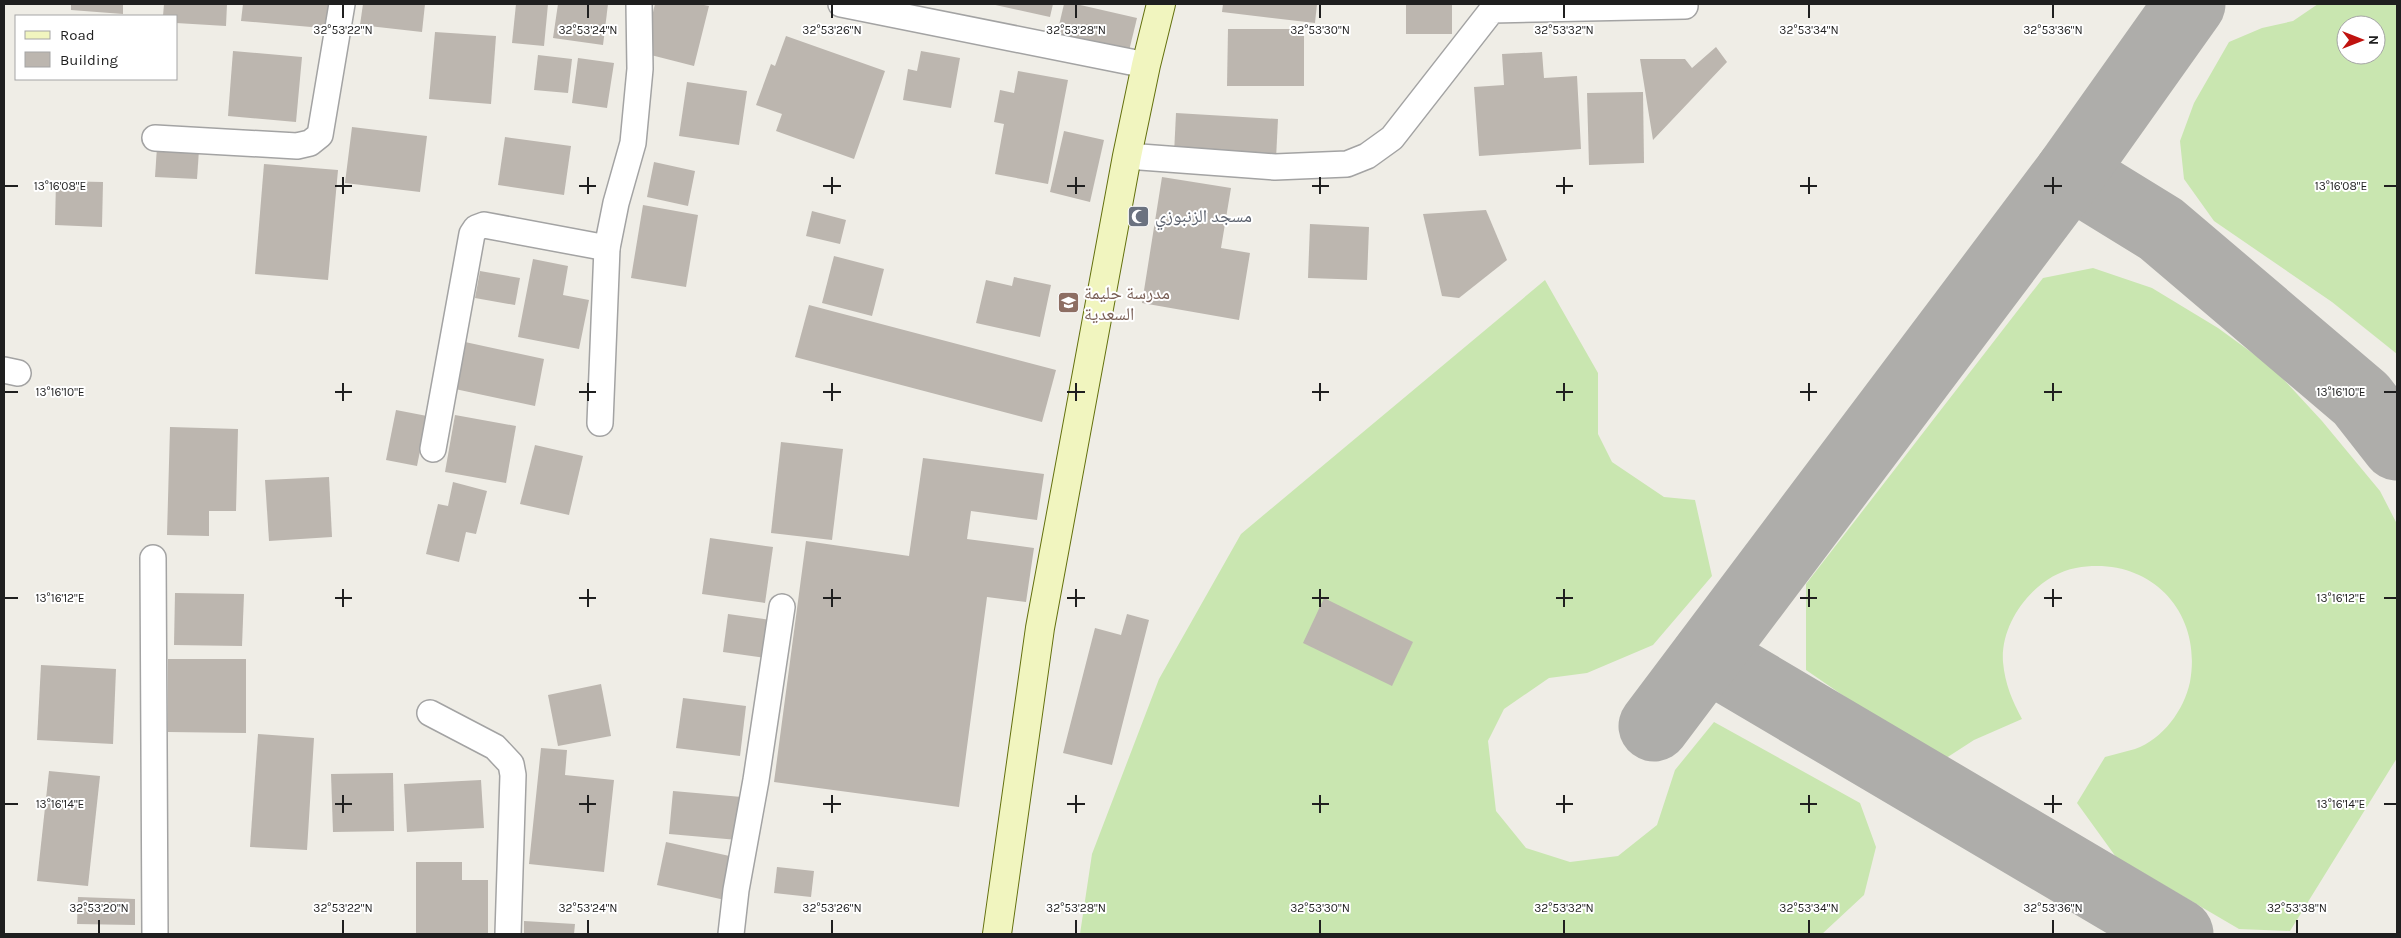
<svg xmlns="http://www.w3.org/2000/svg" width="2401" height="938" viewBox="0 0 2401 938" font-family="Karla,'Noto Naskh Arabic',sans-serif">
	<rect width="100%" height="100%" fill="#efede6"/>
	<!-- grass -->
	<g fill="#c9e6b0" fill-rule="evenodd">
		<path d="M 2318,4 L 2397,4 L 2397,354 L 2332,302 L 2214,221 L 2184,179 L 2180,141 L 2194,103 L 2229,42 L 2262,28 L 2293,21 ZM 2346,25 L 2376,25 L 2376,55 L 2346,55 Z"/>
		<path d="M 2093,268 L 2152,288 L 2218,328 L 2273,368 L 2322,421 L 2380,491 L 2397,524 L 2397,758 L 2290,931 L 2239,929 L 2116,857 L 2077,803 L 2105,757 C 2115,754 2125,752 2135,749 C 2163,739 2184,710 2190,682 C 2203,610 2148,555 2076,568 C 2036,575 2000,621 2003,662 C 2005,684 2012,700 2022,719 L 1974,740 L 1940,762 L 1806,670 L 1806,584 L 2043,278 Z"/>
		<path d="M 1545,280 L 1598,373 L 1598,434 L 1612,462 L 1664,497 L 1695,500 L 1712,576 L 1653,645 L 1587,673 L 1549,678 L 1504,709 L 1488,741 L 1496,811 L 1526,848 L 1570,862 L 1618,856 L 1657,825 L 1675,770 L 1714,722 L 1860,803 L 1876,847 L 1864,895 L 1822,934 L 1080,934 L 1092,854 L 1159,679 L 1241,534 Z"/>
	</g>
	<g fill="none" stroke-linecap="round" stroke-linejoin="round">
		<!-- taxiway -->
		<g stroke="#aeadaa" stroke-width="71">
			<path d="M 2070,173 L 2161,229 L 2361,399 L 2397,445"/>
			<path d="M 1707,656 L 2178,934"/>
			<path d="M 1654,726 L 2070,173 L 2190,4"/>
		</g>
	</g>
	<!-- building -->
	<g fill="#bcb6af">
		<path d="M 71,4 L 123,4 L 123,14 L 71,10 Z"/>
		<path d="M 164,4 L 227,4 L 226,26 L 176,23 L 176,16 L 163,16 Z"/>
		<path d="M 243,4 L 336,4 L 334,29 L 241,21 Z"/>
		<path d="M 363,4 L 425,4 L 422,32 L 360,25 Z"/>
		<path d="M 516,4 L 548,4 L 544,46 L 512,43 Z"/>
		<path d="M 558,4 L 608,4 L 603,45 L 553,38 Z"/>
		<path d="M 655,4 L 699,4 L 709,6 L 694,66 L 643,53 Z"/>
		<path d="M 991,4 L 1053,4 L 1050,17 Z"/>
		<path d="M 1064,4 L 1076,4 L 1137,18 L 1128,55 L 1056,38 Z"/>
		<path d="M 1223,4 L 1317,4 L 1315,23 L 1222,12 Z"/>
		<rect x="1406" y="4" width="46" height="30"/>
		<path d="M 1228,29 L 1304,29 L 1304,86 L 1227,86 Z"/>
		<path d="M 435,32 L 496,36 L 491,104 L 429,99 Z"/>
		<path d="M 786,36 L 885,71 L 854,159 L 776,131 L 782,114 L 756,105 L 771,64 L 775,66 Z"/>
		<path d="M 1716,47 L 1727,62 L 1653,140 L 1640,59 L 1685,59 L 1692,68 Z"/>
		<path d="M 233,51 L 302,57 L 296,122 L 228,116 Z"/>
		<path d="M 921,51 L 960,58 L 951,108 L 903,100 L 908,69 L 917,71 Z"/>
		<path d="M 1542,52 L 1544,78 L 1577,76 L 1581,149 L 1479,156 L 1474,87 L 1504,85 L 1502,54 Z"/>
		<path d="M 538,55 L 572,59 L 568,93 L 534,90 Z"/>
		<path d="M 578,58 L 614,63 L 607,108 L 572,103 Z"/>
		<path d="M 1018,71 L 1068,80 L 1048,184 L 995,174 L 1004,124 L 994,122 L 1000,90 L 1014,93 Z"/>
		<path d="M 687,82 L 747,91 L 739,145 L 679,136 Z"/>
		<path d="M 1643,92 L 1644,163 L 1589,165 L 1587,93 Z"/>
		<path d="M 1176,113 L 1278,119 L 1276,159 L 1174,154 Z"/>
		<path d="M 352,127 L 427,136 L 420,192 L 345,183 Z"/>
		<path d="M 1064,131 L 1104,140 L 1090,202 L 1050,192 Z"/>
		<path d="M 505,137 L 571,146 L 564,195 L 498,185 Z"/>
		<path d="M 157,147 L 199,150 L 197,179 L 155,177 Z"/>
		<path d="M 654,162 L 695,171 L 688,206 L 647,197 Z"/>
		<path d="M 264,164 L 338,170 L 328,280 L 255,274 Z"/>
		<path d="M 1162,177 L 1231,188 L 1221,248 L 1250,253 L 1239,320 L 1142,303 Z"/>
		<path d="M 56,181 L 103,182 L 102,227 L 55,225 Z"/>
		<path d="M 643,205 L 698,215 L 686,287 L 631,278 Z"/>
		<path d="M 1486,210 L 1507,260 L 1459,298 L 1442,296 L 1423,214 Z"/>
		<path d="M 812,211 L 846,220 L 840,244 L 806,236 Z"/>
		<path d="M 1310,224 L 1369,227 L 1367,280 L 1308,278 Z"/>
		<path d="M 834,256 L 884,269 L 872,316 L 822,303 Z"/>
		<path d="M 533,259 L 568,266 L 563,295 L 589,300 L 579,349 L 518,337 Z"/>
		<path d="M 480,271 L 520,278 L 515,305 L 475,298 Z"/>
		<path d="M 1014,277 L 1051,285 L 1040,337 L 976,323 L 986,280 L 1012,286 Z"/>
		<path d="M 809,305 L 1056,370 L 1042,422 L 795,357 Z"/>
		<path d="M 465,342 L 544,359 L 535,406 L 455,389 Z"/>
		<path d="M 396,410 L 427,416 L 417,466 L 386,460 Z"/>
		<path d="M 455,415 L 516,426 L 506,483 L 445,472 Z"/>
		<path d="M 170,427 L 238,429 L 236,511 L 209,511 L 209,536 L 167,535 Z"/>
		<path d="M 781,442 L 843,449 L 832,540 L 771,533 Z"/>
		<path d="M 535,445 L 583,456 L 569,515 L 520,504 Z"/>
		<path d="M 923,458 L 1044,474 L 1037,520 L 971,511 L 967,539 L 1034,548 L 1026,602 L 987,597 L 959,807 L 774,782 L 806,541 L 909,556 Z"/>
		<path d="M 329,477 L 332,537 L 269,541 L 265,480 Z"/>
		<path d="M 453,482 L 487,491 L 476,534 L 466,532 L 459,562 L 426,554 L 438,504 L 448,506 Z"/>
		<path d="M 710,538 L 773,547 L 765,603 L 702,594 Z"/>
		<path d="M 175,593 L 244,594 L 242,646 L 174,645 Z"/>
		<path d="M 1324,598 L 1413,642 L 1392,686 L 1303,643 Z"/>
		<path d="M 728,614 L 771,620 L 766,658 L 723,652 Z"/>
		<path d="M 1127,614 L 1149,620 L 1112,765 L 1063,753 L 1095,628 L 1121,635 Z"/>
		<path d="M 168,659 L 246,659 L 246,733 L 168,732 Z"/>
		<path d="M 41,665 L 116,669 L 113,744 L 37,740 Z"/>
		<path d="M 601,684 L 611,736 L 558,746 L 548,695 Z"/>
		<path d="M 683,698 L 746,706 L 740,756 L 676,748 Z"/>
		<path d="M 258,734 L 314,738 L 307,850 L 250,847 Z"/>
		<path d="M 541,748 L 567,750 L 565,775 L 614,780 L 604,872 L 529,864 Z"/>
		<path d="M 49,771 L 100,776 L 88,886 L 37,881 Z"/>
		<path d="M 393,773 L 394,831 L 333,832 L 331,774 Z"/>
		<path d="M 481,780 L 484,828 L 407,832 L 404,784 Z"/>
		<path d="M 673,791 L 742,797 L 738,840 L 669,834 Z"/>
		<path d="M 666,842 L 734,857 L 725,900 L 657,885 Z"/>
		<path d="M 416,862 L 462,862 L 462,880 L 488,880 L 488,934 L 416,934 Z"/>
		<path d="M 777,867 L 814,871 L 811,897 L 774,893 Z"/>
		<path d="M 78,897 L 135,899 L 135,925 L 77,924 Z"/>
		<path d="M 524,921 L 575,924 L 574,934 L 524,934 Z"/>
	</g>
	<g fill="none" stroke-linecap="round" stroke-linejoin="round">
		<defs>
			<g id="minor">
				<path d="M 841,4 L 1146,65"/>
				<path d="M 155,138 L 297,146 L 310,143 L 320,135 L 342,4"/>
				<path d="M 1127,156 L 1275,167 L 1347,164 L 1367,156 L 1392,138 L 1492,10 L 1685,6"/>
				<path d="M 4,370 L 18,373"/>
				<path d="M 600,423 L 607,248 L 616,203 L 633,143 L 640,69 L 639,4"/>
				<path d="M 433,449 L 472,234 L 476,228 L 484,225 L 607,248"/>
				<path d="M 153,558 L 155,934"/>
				<path d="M 430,713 L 495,747 L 511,764 L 513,775 L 508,934"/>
				<path d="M 731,934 L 736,890 L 756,780 L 782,607"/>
			</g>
			<path id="secondary" d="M 997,934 L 1040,628 L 1127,156 L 1146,65 L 1161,4"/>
		</defs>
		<!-- minor casing -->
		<use href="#minor" stroke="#a3a3a3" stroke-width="28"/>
		<!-- secondary casing -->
		<use href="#secondary" stroke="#63700d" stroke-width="30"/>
		<!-- minor -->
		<use href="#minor" stroke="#fff" stroke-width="25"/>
		<!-- secondary -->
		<use href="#secondary" stroke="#f1f5bf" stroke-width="28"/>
	</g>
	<!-- ticks -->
	<path fill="none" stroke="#1f1f1f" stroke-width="2" d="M 343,5 L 343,18M 588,5 L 588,18M 832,5 L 832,18M 1076,5 L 1076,18M 1320,5 L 1320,18M 1564,5 L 1564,18M 1809,5 L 1809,18M 2053,5 L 2053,18M 343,177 L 343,194M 588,177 L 588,194M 832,177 L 832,194M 1076,177 L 1076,194M 1320,177 L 1320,194M 1564,177 L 1564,194M 1809,177 L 1809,194M 2053,177 L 2053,194M 5,186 L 18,186M 335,186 L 352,186M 579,186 L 596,186M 823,186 L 841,186M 1067,186 L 1085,186M 1312,186 L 1329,186M 1556,186 L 1573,186M 1800,186 L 1817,186M 2044,186 L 2062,186M 2384,186 L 2396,186M 343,383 L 343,401M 588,383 L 588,401M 832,383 L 832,401M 1076,383 L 1076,401M 1320,383 L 1320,401M 1564,383 L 1564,401M 1809,383 L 1809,401M 2053,383 L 2053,401M 5,392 L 18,392M 335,392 L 352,392M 579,392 L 596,392M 823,392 L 841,392M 1067,392 L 1085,392M 1312,392 L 1329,392M 1556,392 L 1573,392M 1800,392 L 1817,392M 2044,392 L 2062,392M 2384,392 L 2396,392M 343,589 L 343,607M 588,589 L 588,607M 832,589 L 832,607M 1076,589 L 1076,607M 1320,589 L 1320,607M 1564,589 L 1564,607M 1809,589 L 1809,607M 2053,589 L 2053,607M 5,598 L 18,598M 335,598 L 352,598M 579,598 L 596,598M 823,598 L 841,598M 1067,598 L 1085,598M 1312,598 L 1329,598M 1556,598 L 1573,598M 1800,598 L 1817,598M 2044,598 L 2062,598M 2384,598 L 2396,598M 343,795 L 343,813M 588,795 L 588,813M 832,795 L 832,813M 1076,795 L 1076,813M 1320,795 L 1320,813M 1564,795 L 1564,813M 1809,795 L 1809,813M 2053,795 L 2053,813M 5,804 L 18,804M 335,804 L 352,804M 579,804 L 596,804M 823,804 L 841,804M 1067,804 L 1085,804M 1312,804 L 1329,804M 1556,804 L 1573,804M 1800,804 L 1817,804M 2044,804 L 2062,804M 2384,804 L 2396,804M 99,920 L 99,933M 343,920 L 343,933M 588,920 L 588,933M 832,920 L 832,933M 1076,920 L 1076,933M 1320,920 L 1320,933M 1564,920 L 1564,933M 1809,920 L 1809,933M 2053,920 L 2053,933M 2297,920 L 2297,933"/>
	<!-- icons -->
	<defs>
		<symbol id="mosque-square" viewBox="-11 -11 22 22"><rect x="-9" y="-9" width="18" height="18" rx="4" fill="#6b7280" stroke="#fff"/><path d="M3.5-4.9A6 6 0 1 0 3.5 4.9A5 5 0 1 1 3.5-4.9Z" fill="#fff"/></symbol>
		<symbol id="school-square" viewBox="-11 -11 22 22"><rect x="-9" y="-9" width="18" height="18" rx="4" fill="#8d6e63" stroke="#fff"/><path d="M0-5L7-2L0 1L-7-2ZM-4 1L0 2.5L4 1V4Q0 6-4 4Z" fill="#fff"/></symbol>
	</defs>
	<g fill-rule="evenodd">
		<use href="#mosque-square" x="1126" y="204" width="25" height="25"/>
		<use href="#school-square" x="1056" y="290" width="25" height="25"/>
	</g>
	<g text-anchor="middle" stroke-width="4" stroke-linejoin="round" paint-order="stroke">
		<!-- worship labels -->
		<g font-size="18" fill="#5b616d" stroke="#fff" text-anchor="start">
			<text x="1155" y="222">مسجد الزنبوزي</text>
		</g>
		<!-- education labels -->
		<g font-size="18" fill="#785e54" stroke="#fff" text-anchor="start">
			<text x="1084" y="299">مدرسة حليمة<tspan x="1084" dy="21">السعدية</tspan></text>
		</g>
	</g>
	<g font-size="12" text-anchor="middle" fill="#1f1f1f" stroke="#fff" stroke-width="4" stroke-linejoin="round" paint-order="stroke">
		<text x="343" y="34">32°53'22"N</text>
		<text x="588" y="34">32°53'24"N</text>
		<text x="832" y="34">32°53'26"N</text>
		<text x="1076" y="34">32°53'28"N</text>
		<text x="1320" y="34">32°53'30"N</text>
		<text x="1564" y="34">32°53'32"N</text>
		<text x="1809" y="34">32°53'34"N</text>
		<text x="2053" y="34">32°53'36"N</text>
		<text x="2341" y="190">13°16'08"E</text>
		<text x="60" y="190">13°16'08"E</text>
		<text x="2341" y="396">13°16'10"E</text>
		<text x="60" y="396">13°16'10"E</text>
		<text x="2341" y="602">13°16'12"E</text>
		<text x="60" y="602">13°16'12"E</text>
		<text x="2341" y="808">13°16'14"E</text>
		<text x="60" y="808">13°16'14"E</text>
		<text x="99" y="912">32°53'20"N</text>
		<text x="343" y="912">32°53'22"N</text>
		<text x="588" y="912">32°53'24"N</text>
		<text x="832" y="912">32°53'26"N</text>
		<text x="1076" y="912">32°53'28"N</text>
		<text x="1320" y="912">32°53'30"N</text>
		<text x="1564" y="912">32°53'32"N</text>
		<text x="1809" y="912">32°53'34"N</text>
		<text x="2053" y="912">32°53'36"N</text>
		<text x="2297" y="912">32°53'38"N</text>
	</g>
	<!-- border -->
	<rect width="2401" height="938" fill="none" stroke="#1f1f1f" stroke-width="10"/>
	<!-- legend -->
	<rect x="15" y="15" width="162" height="65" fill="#ffffff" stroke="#a5a5a5"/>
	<rect x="25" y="31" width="25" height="8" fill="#f1f5bf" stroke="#a5a5a5"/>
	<text x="60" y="40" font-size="15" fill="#1f1f1f">Road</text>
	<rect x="25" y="52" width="25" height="15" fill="#bcb6af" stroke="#a5a5a5"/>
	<text x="60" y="65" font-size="15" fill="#1f1f1f">Building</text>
	<!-- north arrow -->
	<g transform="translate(2361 40) rotate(90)"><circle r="24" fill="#ffffff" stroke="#a5a5a5"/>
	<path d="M0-4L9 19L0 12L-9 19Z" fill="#c0130f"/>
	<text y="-8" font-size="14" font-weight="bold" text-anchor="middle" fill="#1f1f1f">N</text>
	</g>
</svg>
